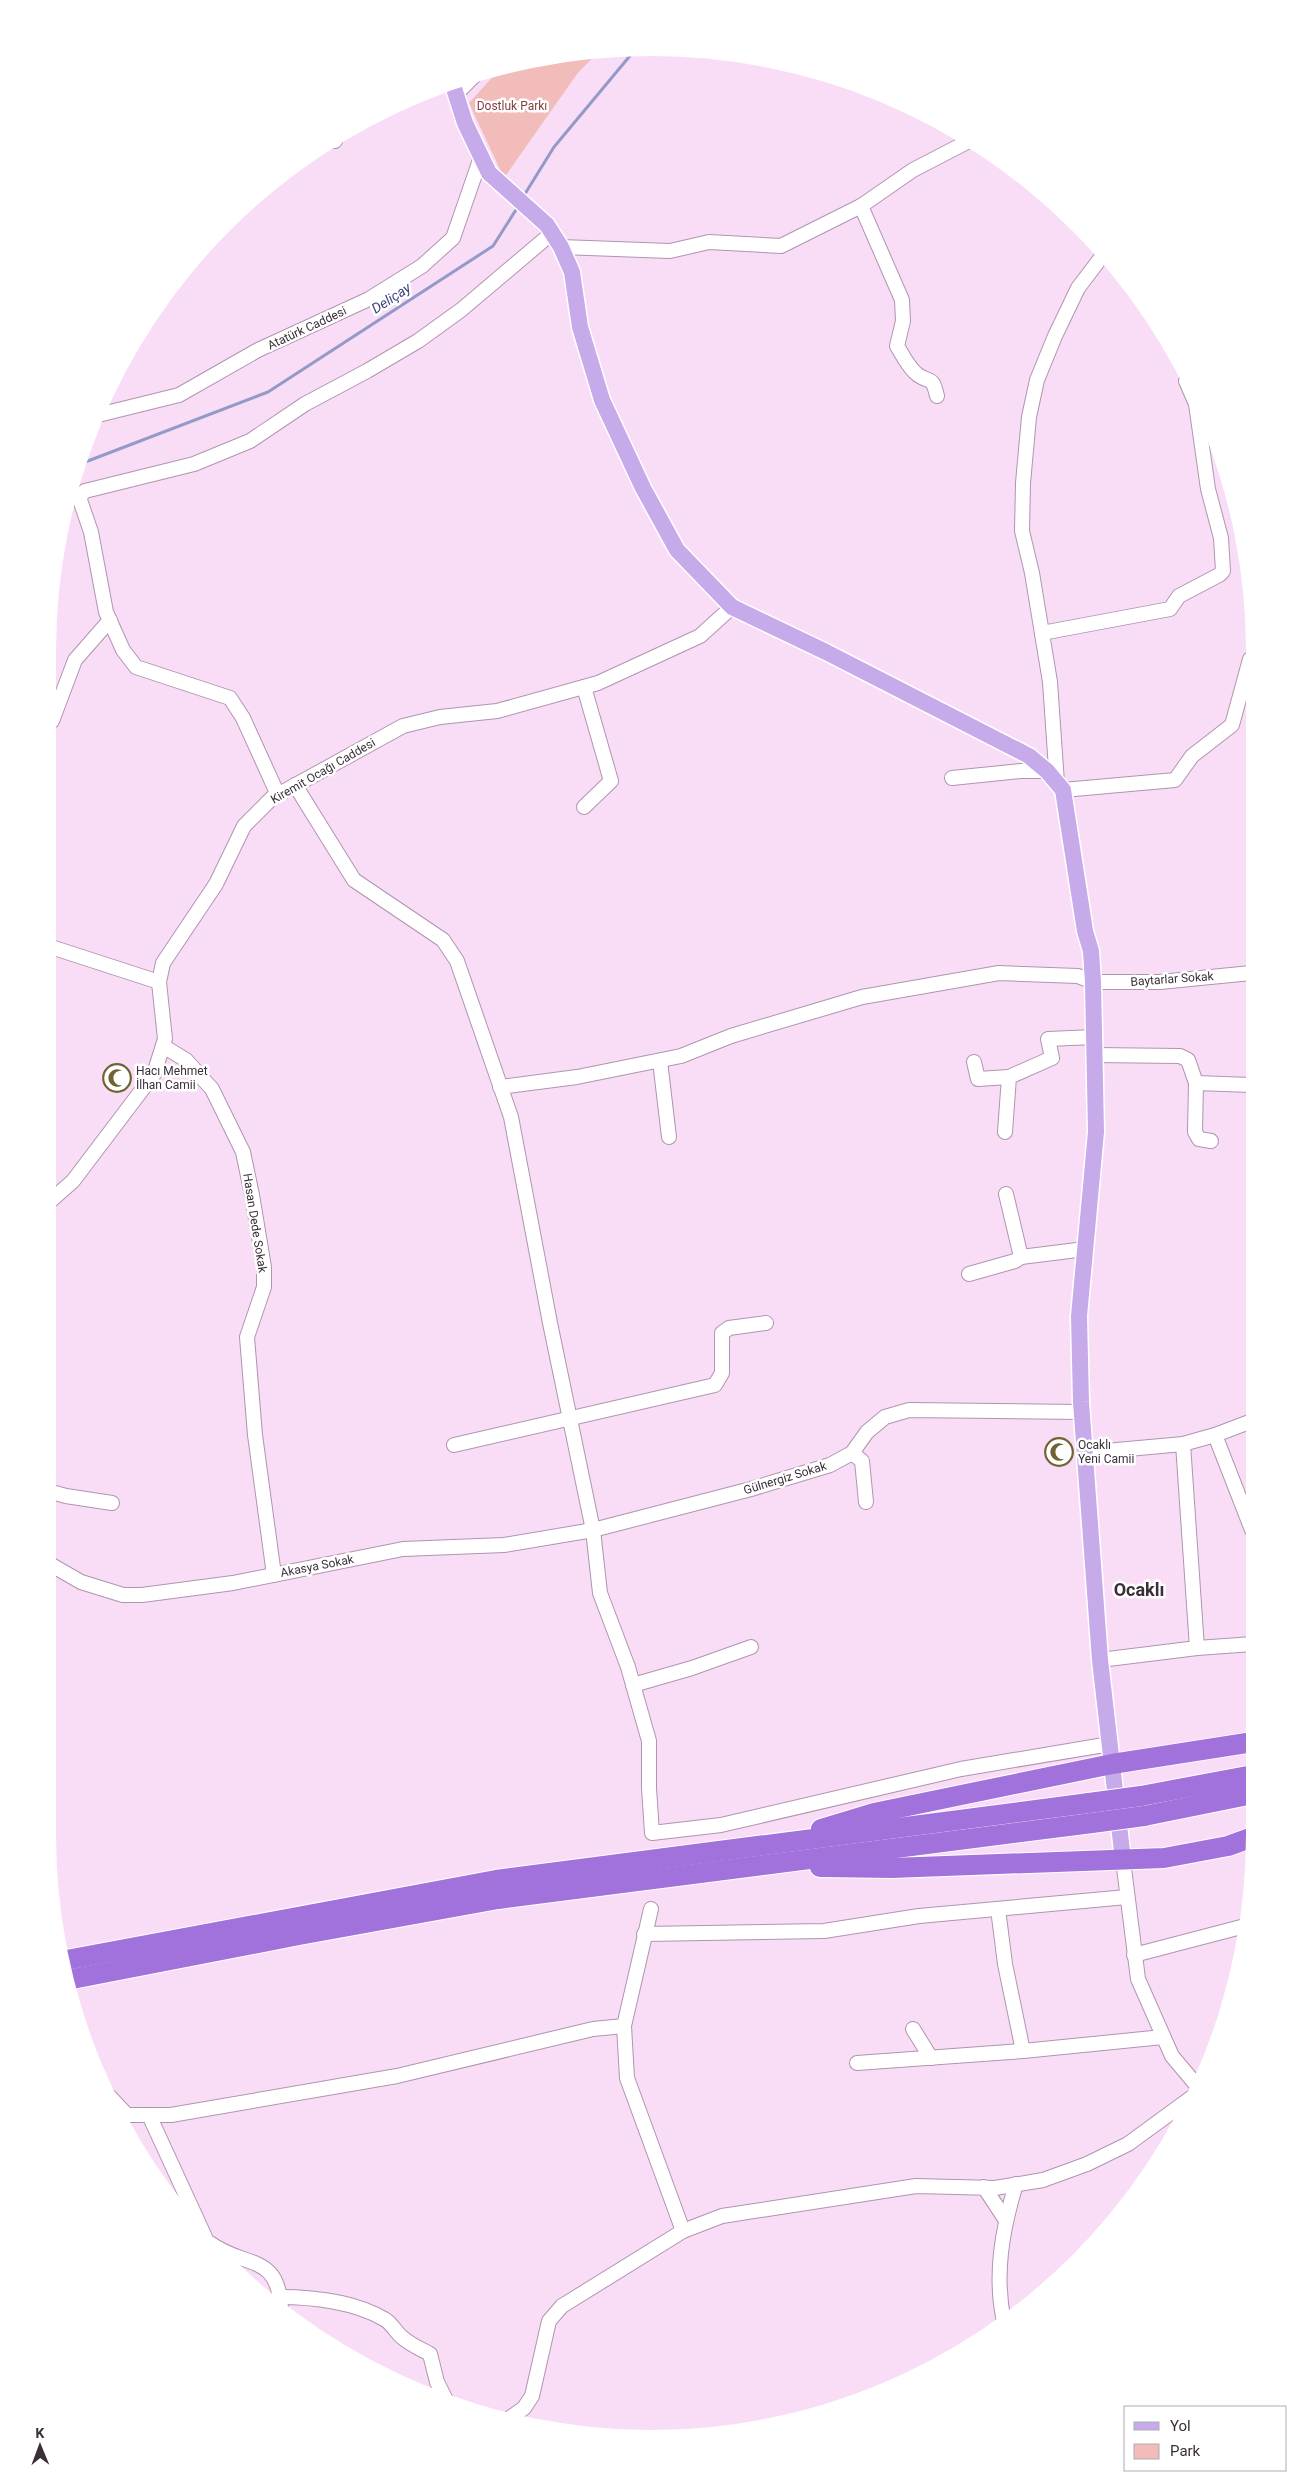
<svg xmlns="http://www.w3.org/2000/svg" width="1302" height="2486" viewBox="0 0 1302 2486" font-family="Roboto,sans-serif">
	<rect width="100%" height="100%" fill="#f9ddf6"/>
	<!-- green -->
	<path fill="#f1bcba" d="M 598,52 L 577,74 L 504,178 L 469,103 L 499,70 L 573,53 Z"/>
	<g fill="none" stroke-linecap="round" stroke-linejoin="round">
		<!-- stream -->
		<g stroke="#939ac7" stroke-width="3">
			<path d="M 523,197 L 554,147 L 634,51"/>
			<path d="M 80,464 L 268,392 L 493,246 L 519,205"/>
		</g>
		<defs>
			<g id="minor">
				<path d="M 455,95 L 475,75"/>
				<path d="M 334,139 L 335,141"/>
				<path d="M 861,206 L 902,300 L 903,321 L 897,346 C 902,354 909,369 918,375 C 931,384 932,375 937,396"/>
				<path d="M 561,247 L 670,251 L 709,242 L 781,246 L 861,206 L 913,170 L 967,142"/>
				<path d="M 98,415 L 179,395 L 258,350 L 369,299 L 422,266 L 453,238 L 481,157"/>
				<path d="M 1042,633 L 1170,609 L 1179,596 L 1219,575 L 1223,571 L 1221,538 L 1208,489 L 1196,404 L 1186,381"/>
				<path d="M 49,722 L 52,721 L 75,660 L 110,620"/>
				<path d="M 952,778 L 1021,771 L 1047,771"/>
				<path d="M 1057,783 L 1050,682 L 1032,573 L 1022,531 L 1023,483 L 1029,417 L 1037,380 L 1055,336 L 1078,288 L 1103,255"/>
				<path d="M 295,785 L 354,880 L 443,940 L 457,961 L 511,1117 L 550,1323 L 593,1530 L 600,1593 L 628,1667 L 649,1741 L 649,1788 L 652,1833 L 721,1825 L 961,1769 L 1110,1744"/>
				<path d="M 1063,790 L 1175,780 L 1192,756 L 1232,725 L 1250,659"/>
				<path d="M 278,795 L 243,718 L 230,698 L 136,667 L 123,650 L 106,612 L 91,532 L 79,497 L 85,491 L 194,464 L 250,441 L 305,404 L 367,371 L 418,341 L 461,310 L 552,233"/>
				<path d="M 584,807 L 611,781 L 584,687"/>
				<path d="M 48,946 L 159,982"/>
				<path d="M 163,1046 L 186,1060 L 212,1089 L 243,1152 L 252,1195 L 264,1267 L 264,1287 L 247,1337 L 255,1435 L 274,1575"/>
				<path d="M 1094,1055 L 1180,1056 L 1188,1060 L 1196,1083 L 1195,1132 L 1199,1139 L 1211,1141"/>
				<path d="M 660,1061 L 669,1137"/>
				<path d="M 974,1062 L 978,1079 L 1009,1077"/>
				<path d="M 1196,1083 L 1251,1085"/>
				<path d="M 500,1087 L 577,1077 L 681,1056 L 731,1036 L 862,997 L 999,973 L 1078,976 L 1093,982 L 1160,982 L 1251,973"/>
				<path d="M 1005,1132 L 1009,1077 L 1052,1058 L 1048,1039 L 1094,1037"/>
				<path d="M 1006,1194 L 1021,1257"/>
				<path d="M 48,1203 L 73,1181 L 154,1074 L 165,1039 L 159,982 L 163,963 L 216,884 L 244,826 L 272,798 L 403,726 L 440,717 L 497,711 L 598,683 L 700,636 L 732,607"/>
				<path d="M 969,1274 L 1015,1261 L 1021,1257 L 1085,1249"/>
				<path d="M 1215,1435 L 1252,1530"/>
				<path d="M 1183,1444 L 1197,1648"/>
				<path d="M 454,1445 L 715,1385 L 722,1373 L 722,1333 L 729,1328 L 766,1323"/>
				<path d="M 852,1453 L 862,1461 L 866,1502"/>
				<path d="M 1084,1453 L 1183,1444 L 1215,1435 L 1252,1421"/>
				<path d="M 48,1491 L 66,1496 L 112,1503"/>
				<path d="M 48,1563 L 81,1582 L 123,1595 L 142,1595 L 233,1583 L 403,1549 L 504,1545 L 593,1530 L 751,1489 L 830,1465 L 852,1453 L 867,1432 L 885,1417 L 909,1410 L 1082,1412"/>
				<path d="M 1100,1660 L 1197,1648 L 1253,1644"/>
				<path d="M 633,1685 L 692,1668 L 751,1647"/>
				<path d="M 1123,1860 L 1138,1979 L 1172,2056 L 1198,2087"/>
				<path d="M 651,1909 L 624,2026 L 627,2078 L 683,2231"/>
				<path d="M 998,1909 L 1005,1964 L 1023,2051"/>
				<path d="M 644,1934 L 824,1931 L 919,1916 L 1127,1897"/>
				<path d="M 1134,1955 L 1245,1926"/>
				<path d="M 913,2029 L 931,2058"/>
				<path d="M 857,2063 L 1023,2051 L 1163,2037"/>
				<path d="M 110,2097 L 127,2115 L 171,2115 L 397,2076 L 593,2029 L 624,2026"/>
				<path d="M 149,2115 L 205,2237"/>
				<path d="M 984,2187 L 1005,2219"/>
				<path d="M 210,2243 C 245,2269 279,2252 281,2310"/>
				<path d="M 279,2297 C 313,2297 355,2302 384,2319 C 392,2323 396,2333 403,2338 C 411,2345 421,2349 430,2354 L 437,2382 L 447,2402"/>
				<path d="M 1004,2322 C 994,2275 1002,2230 1016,2184"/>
				<path d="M 507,2420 L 524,2408 L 532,2396 L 549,2321 L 562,2306 L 683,2231 L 722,2216 L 916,2186 L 995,2188 L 1043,2180 L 1087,2164 L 1128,2144 L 1195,2095"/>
			</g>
			<path id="major" d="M 452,82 L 465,123 L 489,173 L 547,225 L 561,247 L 572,272 L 580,327 L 602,400 L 643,488 L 677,550 L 732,607 L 826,652 L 1029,756 L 1047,771 L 1063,790 L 1085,931 L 1091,951 L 1093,982 L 1096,1132 L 1079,1316 L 1081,1402 L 1100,1660 L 1123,1860"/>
			<g id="highway">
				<path d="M 1141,1796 L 1253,1775"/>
				<path d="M 1144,1816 L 1253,1794"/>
				<path d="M 821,1829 L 874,1813 L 1112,1764 L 1253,1742"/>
				<path d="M 820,1867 L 892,1868 L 1164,1858 L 1228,1846 L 1253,1837"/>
				<path d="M 61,1961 L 496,1880 L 1089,1803"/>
				<path d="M 67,1980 L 299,1935 L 498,1899 L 1092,1823"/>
			</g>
		</defs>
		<!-- minor casing -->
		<use href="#minor" stroke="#af95ad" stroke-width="16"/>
		<!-- major casing -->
		<use href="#major" stroke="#fff" stroke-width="19"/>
		<!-- highway casing -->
		<use href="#highway" stroke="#fff" stroke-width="22"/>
		<!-- minor -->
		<use href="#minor" stroke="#fff" stroke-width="14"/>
		<!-- major -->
		<use href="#major" stroke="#c7aaea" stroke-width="16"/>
		<!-- highway -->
		<use href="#highway" stroke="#a272dc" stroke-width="20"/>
		<defs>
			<g id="highway-bridge">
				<path d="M 1089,1803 L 1141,1796"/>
				<path d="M 1092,1823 L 1144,1816"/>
			</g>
		</defs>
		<!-- highway-bridge casing -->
		<use href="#highway-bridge" stroke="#fff" stroke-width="22" stroke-linecap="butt"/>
		<!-- highway-bridge -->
		<use href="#highway-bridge" stroke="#a272dc" stroke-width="20"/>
	</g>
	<!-- icons -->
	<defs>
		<symbol id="mosque-ring" viewBox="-11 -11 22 22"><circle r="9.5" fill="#fff" stroke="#6f6431" stroke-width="1.5"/><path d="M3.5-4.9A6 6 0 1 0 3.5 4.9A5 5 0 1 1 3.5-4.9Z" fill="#6f6431"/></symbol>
	</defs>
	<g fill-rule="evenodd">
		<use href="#mosque-ring" x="101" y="1062" width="32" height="32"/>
		<use href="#mosque-ring" x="1043" y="1436" width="32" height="32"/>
	</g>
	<g text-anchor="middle" stroke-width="5" stroke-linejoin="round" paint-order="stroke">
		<!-- park labels -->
		<g font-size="12" fill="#843e3f" stroke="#fff">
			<text x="512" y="110">Dostluk Parkı</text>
		</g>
		<!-- street labels -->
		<g font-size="12" fill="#3a2f39" stroke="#fff">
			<text transform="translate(307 328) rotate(-25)" y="4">Atatürk Caddesi</text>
			<text transform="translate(323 771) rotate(-30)" y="4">Kiremit Ocağı Caddesi</text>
			<text transform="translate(1172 979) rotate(-4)" y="4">Baytarlar Sokak</text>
			<text transform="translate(255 1223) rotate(81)" y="4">Hasan Dede Sokak</text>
			<text transform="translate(785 1478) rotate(-17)" y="4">Gülnergiz Sokak</text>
			<text transform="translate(317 1566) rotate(-11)" y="4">Akasya Sokak</text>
		</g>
		<!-- poi labels -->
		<g font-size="12" fill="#3a2f39" stroke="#fff" text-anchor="start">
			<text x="136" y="1075">Hacı Mehmet<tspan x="136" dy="14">İlhan Camii</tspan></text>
			<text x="1078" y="1449">Ocaklı<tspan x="1078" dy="14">Yeni Camii</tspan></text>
		</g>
		<!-- water labels -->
		<g font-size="14" font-style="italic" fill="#3e447e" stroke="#fff">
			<text transform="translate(391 298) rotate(-33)" y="5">Deliçay</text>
		</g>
		<!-- district labels -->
		<g font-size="18" font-weight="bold" fill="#3a2f39" stroke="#fff">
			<text x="1139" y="1596">Ocaklı</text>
		</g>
	</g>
	<!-- crop -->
	<path d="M0 0H1302V2486H0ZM651 56H651A595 595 0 0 1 1246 651V1835A595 595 0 0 1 651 2430H651A595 595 0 0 1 56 1835V651A595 595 0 0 1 651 56Z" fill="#fff" fill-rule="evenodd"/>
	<!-- legend -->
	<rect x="1124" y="2406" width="162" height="65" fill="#ffffff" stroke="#b0acb0"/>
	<rect x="1134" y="2422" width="25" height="8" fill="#c7aaea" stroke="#b0acb0"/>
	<text x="1170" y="2431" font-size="15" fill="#3a2f39">Yol</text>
	<rect x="1134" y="2444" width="25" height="15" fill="#f1bcba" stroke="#b0acb0"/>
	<text x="1170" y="2456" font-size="15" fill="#3a2f39">Park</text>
	<!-- north arrow -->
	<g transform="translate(40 2446) rotate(359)" stroke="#ffffff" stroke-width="4" paint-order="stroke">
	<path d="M0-4L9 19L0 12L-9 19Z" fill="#3a2f39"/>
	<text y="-8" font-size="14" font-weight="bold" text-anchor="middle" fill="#3a2f39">K</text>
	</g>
</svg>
